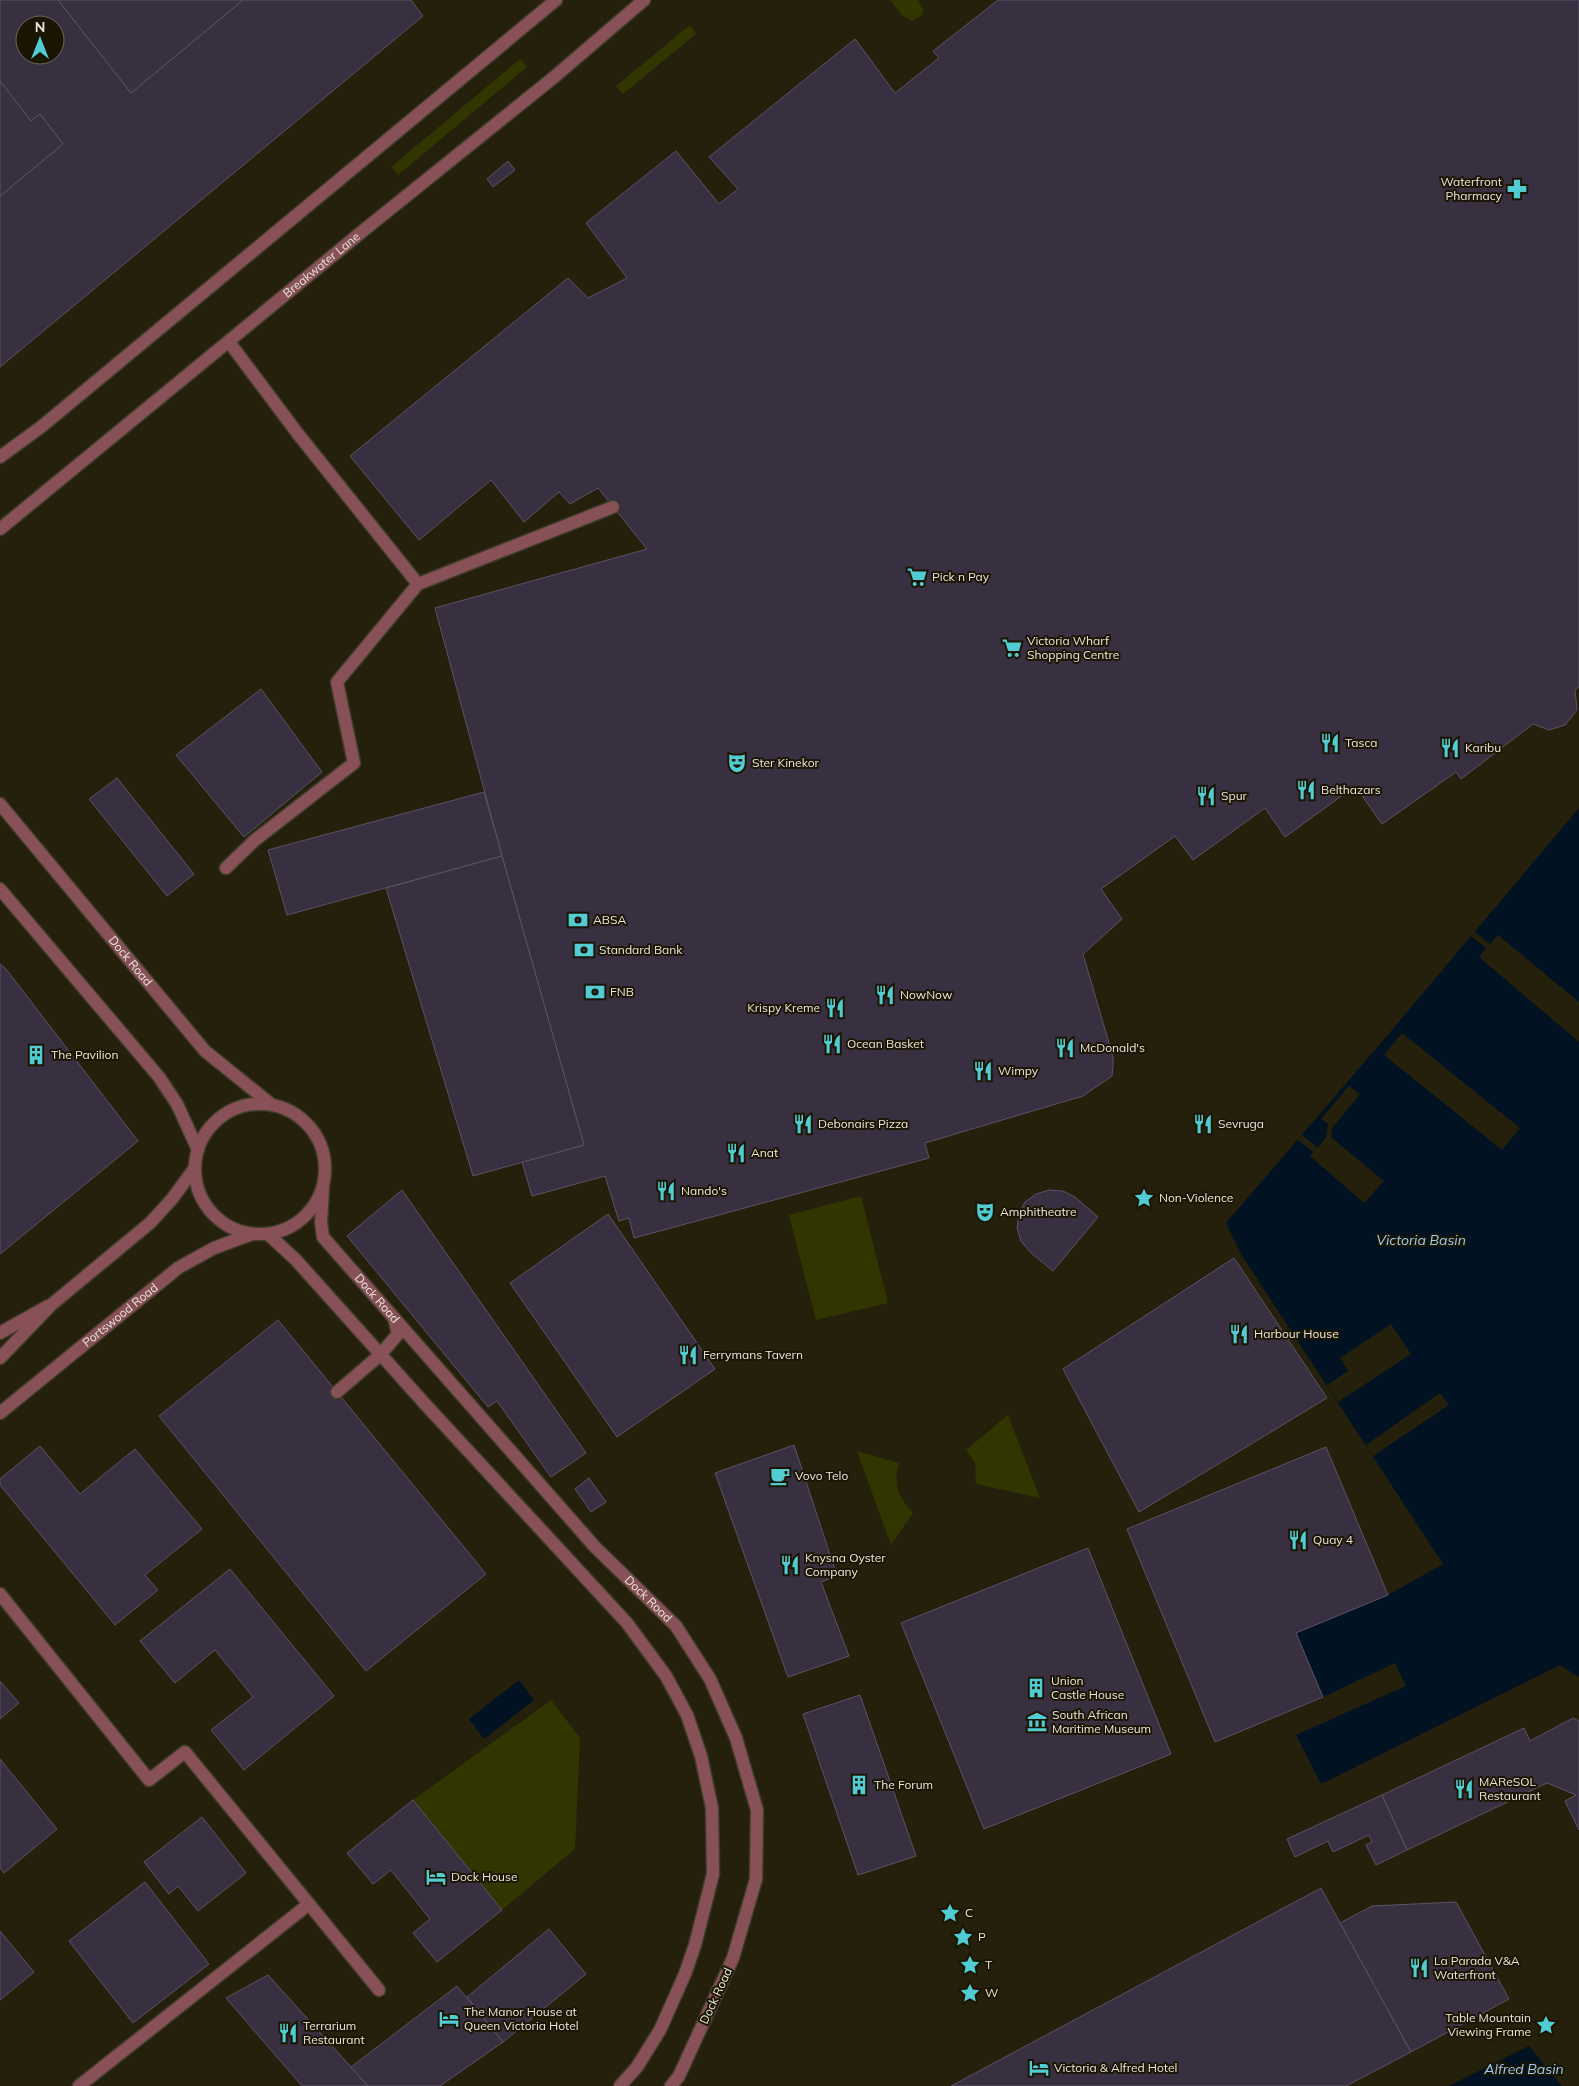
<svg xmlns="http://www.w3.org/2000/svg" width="1579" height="2086" viewBox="0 0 1579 2086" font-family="Mulish,sans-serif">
	<rect width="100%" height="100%" fill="#24200c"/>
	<!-- green -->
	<g fill="#313600">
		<path d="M 890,0 L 918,0 L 923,9 L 922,15 L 912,21 L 902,15 Z"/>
		<path d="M 690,25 L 696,34 L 623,94 L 616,86 Z"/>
		<path d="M 520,59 L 527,67 L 398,175 L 391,167 Z"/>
		<path d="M 861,1196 L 888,1303 L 816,1320 L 789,1215 Z"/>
		<path d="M 1008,1415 L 1040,1498 L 976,1484 L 975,1463 L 966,1450 Z"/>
		<path d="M 857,1451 L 899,1463 C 893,1485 898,1497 913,1513 L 891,1545 Z"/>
		<path d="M 551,1700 L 580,1738 L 575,1849 L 502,1910 L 413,1800 Z"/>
	</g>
	<!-- water -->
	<g fill="#011322">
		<path d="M 1579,808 L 1579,1677 L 1560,1665 L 1321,1784 L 1296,1735 L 1406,1686 L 1395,1663 L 1323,1697 L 1296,1633 L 1388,1595 L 1443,1564 L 1241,1254 L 1226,1223 L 1386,1037 Z"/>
		<path d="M 519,1680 L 534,1700 L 484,1739 L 469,1719 Z"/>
		<path d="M 1529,2046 L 1562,2086 L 1449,2086 Z"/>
	</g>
	<!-- pier -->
	<g fill="#24200c">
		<path d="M 1475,932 L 1490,944 L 1498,935 L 1579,1002 L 1579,1042 L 1479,957 L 1486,948 L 1471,936 Z"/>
		<path d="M 1402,1033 L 1520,1128 L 1502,1150 L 1384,1055 Z"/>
		<path d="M 1349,1086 L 1360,1094 L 1332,1128 L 1331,1137 L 1384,1181 L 1364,1203 L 1310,1156 L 1313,1152 L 1298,1140 L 1302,1135 L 1318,1148 L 1326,1137 L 1328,1124 L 1321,1119 Z"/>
		<path d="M 1391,1324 L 1411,1354 L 1338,1402 L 1327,1385 L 1348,1371 L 1340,1358 Z"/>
		<path d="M 1440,1393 L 1449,1405 L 1373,1456 L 1366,1445 Z"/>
	</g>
	<!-- building -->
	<g fill="#382f41" stroke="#5c5266" fill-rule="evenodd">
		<path d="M 0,0 L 58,0 L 131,93 L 243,0 L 411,0 L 423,16 L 0,367 L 0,196 L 63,144 L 40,114 L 31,121 L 0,81 ZM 25,25 L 55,25 L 55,55 L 25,55 Z"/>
		<path d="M 58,0 L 243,0 L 131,93 Z"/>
		<path d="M 998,0 L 1579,0 L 1579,687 L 1575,690 L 1577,710 L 1565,725 L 1549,730 L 1533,724 L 1461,779 L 1456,772 L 1382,824 L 1355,786 L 1285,837 L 1265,808 L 1193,860 L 1175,836 L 1101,889 L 1122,919 L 1083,954 L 1113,1057 L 1113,1065 L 1112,1076 L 1083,1096 L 925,1143 L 929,1158 L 634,1238 L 629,1218 L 619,1221 L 605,1176 L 532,1196 L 522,1162 L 584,1145 L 502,856 L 435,608 L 647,549 L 598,488 L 570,504 L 559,492 L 524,522 L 491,480 L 419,540 L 350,456 L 568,278 L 588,298 L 627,278 L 586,223 L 676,151 L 719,204 L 738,189 L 709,157 L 855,39 L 895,93 L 939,58 L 933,51 Z"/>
		<path d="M 0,81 L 31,121 L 40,114 L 63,144 L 0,196 Z"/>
		<path d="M 508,161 L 515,170 L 493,187 L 487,179 Z"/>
		<path d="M 261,689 L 322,772 L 244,837 L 176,755 Z"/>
		<path d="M 117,778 L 194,874 L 167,896 L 89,799 Z"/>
		<path d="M 484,792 L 502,856 L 287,915 L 268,850 Z"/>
		<path d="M 502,856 L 584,1145 L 473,1176 L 386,888 Z"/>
		<path d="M 0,964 L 6,969 L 138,1141 L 0,1254 Z"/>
		<path d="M 402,1190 L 586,1453 L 551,1477 L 497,1401 L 488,1407 L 347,1236 Z"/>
		<path d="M 1049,1190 L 1063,1191 L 1075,1197 L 1098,1217 L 1053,1271 L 1030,1252 L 1021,1241 L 1017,1228 L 1019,1214 L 1025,1202 L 1036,1194 Z"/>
		<path d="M 608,1214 L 715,1369 L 617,1437 L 510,1283 Z"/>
		<path d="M 1234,1258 L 1327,1398 L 1139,1512 L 1063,1369 Z"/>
		<path d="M 278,1320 L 486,1574 L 366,1671 L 159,1416 Z"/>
		<path d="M 794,1445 L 837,1576 L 821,1582 L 849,1656 L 788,1677 L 715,1473 Z"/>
		<path d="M 40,1446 L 80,1494 L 135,1449 L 202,1529 L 145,1575 L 158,1590 L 115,1625 L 0,1485 L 0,1479 Z"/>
		<path d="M 1326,1447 L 1388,1595 L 1296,1633 L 1323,1697 L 1215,1742 L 1127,1529 Z"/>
		<path d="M 589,1478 L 606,1502 L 591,1512 L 575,1489 Z"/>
		<path d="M 1088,1548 L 1171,1754 L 984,1829 L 901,1623 Z"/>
		<path d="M 230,1569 L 334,1696 L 244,1770 L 211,1730 L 253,1697 L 215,1650 L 175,1683 L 140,1641 Z"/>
		<path d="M 0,1681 L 19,1703 L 0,1719 Z"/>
		<path d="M 860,1695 L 916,1856 L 858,1875 L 803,1714 Z"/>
		<path d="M 1573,1718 L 1579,1721 L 1579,1830 L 1565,1801 L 1576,1795 L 1547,1783 L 1407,1850 L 1382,1795 L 1524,1728 L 1530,1741 Z"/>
		<path d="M 0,1759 L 57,1829 L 4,1873 L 0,1868 Z"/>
		<path d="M 1382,1795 L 1407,1850 L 1376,1865 L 1366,1845 L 1372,1842 L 1369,1835 L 1333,1852 L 1328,1841 L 1295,1857 L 1287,1839 Z"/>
		<path d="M 413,1800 L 502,1910 L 437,1962 L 413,1933 L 430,1919 L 391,1870 L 373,1884 L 347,1853 Z"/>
		<path d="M 202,1817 L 246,1873 L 198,1911 L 178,1886 L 169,1894 L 144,1862 Z"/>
		<path d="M 145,1882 L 209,1964 L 133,2023 L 69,1941 Z"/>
		<path d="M 1321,1888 L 1411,2052 L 1346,2086 L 951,2086 Z"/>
		<path d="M 1456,1902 L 1509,1999 L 1411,2052 L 1340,1923 L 1372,1906 Z"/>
		<path d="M 549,1929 L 586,1974 L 503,2042 L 467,1997 Z"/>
		<path d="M 0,1931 L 34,1972 L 0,2000 Z"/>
		<path d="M 268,1975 L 351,2067 L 368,2086 L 302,2086 L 226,1998 Z"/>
		<path d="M 457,1986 L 503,2042 L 440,2086 L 368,2086 L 351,2067 Z"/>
	</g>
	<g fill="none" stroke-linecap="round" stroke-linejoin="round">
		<defs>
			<g id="service">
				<path d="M 229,342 L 298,434 L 418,584"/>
				<path d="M 226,868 L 255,840 L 354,763 L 337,682 L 418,584 L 613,507"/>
				<path d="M 337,1392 L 380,1355 L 398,1334 L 394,1318"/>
				<path d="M 0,1594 L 149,1780 L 185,1752 L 309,1904 L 79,2086"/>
				<path d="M 309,1904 L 379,1990"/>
			</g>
			<path id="minor" d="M 0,1333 L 48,1306"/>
			<g id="tertiary">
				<path d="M 0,457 L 41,427 L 556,0"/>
				<path id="s1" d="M 0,529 L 364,230 L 553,78 L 644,0"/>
				<path id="s2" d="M 0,804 L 205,1051 L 272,1105"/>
				<path d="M 0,889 L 159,1077 L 177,1104 L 198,1150"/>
				<circle cx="260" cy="1169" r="65"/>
				<path id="s3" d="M 323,1188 L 321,1222 L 323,1237 L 595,1547 L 676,1626 L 710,1679 L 736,1738 L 757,1810 L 756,1879 L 733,1958 L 679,2076 L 671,2086"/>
				<path d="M 268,1234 L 296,1260 L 425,1404 L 627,1623 L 666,1676 L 687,1715 L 701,1756 L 712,1808 L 713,1874 L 695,1945 L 685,1974 L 660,2030 L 637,2067 L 620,2086"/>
				<path d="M 0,1358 L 51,1305 L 150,1223 L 172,1199 L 194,1169"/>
				<path id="s4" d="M 0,1413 L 178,1268 L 214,1248 L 252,1234"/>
			</g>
		</defs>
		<!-- service casing -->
		<use href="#service" stroke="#403c29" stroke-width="15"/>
		<!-- minor casing -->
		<use href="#minor" stroke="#403c29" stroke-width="15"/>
		<!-- tertiary casing -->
		<use href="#tertiary" stroke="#403c29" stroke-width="15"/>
		<!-- service -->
		<use href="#service" stroke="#875157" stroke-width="12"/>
		<!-- minor -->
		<use href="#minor" stroke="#875157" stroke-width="12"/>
		<!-- tertiary -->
		<use href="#tertiary" stroke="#875157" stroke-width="12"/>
	</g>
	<!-- icons -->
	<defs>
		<symbol id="pharmacy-bare" viewBox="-9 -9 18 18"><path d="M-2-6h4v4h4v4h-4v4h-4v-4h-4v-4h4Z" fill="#51ccd3" stroke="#1b1604" stroke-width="2.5" paint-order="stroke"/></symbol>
		<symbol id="supermarket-bare" viewBox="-9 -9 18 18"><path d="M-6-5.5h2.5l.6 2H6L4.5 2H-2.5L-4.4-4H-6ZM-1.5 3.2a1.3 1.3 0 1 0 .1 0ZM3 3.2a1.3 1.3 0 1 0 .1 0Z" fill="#51ccd3" stroke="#1b1604" stroke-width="2.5" paint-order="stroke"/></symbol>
		<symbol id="restaurant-bare" viewBox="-9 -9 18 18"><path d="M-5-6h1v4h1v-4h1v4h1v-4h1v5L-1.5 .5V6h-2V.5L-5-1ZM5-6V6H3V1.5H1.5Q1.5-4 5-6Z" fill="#51ccd3" stroke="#1b1604" stroke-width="2.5" paint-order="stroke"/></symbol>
		<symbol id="theatre-bare" viewBox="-9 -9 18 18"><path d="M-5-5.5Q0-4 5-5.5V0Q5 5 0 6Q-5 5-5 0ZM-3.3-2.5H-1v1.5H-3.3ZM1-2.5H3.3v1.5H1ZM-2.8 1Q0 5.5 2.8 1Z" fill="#51ccd3" stroke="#1b1604" stroke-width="2.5" paint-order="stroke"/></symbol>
		<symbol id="bank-bare" viewBox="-9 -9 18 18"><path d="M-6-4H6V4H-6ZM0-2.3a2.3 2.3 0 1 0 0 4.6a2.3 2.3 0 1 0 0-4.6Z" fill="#51ccd3" stroke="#1b1604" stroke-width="2.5" paint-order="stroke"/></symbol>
		<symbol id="building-bare" viewBox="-9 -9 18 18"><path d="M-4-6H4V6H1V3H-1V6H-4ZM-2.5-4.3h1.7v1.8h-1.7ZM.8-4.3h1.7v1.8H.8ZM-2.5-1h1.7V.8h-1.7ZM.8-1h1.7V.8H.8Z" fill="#51ccd3" stroke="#1b1604" stroke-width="2.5" paint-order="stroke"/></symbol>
		<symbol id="sight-bare" viewBox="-9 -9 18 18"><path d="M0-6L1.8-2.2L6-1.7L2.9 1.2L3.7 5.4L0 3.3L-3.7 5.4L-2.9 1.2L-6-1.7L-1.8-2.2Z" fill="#51ccd3" stroke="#1b1604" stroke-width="2.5" paint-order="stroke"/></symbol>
		<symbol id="cafe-bare" viewBox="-9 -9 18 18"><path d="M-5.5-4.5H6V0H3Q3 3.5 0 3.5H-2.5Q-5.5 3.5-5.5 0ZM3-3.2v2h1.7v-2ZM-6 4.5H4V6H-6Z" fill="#51ccd3" stroke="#1b1604" stroke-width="2.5" paint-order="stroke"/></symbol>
		<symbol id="museum-bare" viewBox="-9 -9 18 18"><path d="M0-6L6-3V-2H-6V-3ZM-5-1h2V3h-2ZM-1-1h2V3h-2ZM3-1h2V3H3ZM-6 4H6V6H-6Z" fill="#51ccd3" stroke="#1b1604" stroke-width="2.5" paint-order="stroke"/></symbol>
		<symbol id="hotel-bare" viewBox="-9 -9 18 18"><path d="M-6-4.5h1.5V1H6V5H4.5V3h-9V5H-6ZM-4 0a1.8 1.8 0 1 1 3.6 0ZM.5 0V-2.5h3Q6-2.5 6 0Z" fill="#51ccd3" stroke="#1b1604" stroke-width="2.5" paint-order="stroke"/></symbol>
	</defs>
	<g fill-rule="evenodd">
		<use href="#pharmacy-bare" x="1503" y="175" width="28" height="28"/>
		<use href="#supermarket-bare" x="903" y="563" width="28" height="28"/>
		<use href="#supermarket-bare" x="998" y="634" width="28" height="28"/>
		<use href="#restaurant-bare" x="1316" y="729" width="28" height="28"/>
		<use href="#restaurant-bare" x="1436" y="734" width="28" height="28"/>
		<use href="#theatre-bare" x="723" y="749" width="28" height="28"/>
		<use href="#restaurant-bare" x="1292" y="776" width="28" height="28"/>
		<use href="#restaurant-bare" x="1192" y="782" width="28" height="28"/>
		<use href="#bank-bare" x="564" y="906" width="28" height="28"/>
		<use href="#bank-bare" x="570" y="936" width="28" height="28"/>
		<use href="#bank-bare" x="581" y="978" width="28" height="28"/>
		<use href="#restaurant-bare" x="871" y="981" width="28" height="28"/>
		<use href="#restaurant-bare" x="821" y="994" width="28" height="28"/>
		<use href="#restaurant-bare" x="818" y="1030" width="28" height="28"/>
		<use href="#restaurant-bare" x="1051" y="1034" width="28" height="28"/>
		<use href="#building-bare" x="22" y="1041" width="28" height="28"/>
		<use href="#restaurant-bare" x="969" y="1057" width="28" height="28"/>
		<use href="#restaurant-bare" x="789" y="1110" width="28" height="28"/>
		<use href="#restaurant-bare" x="1189" y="1110" width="28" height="28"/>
		<use href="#restaurant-bare" x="722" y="1139" width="28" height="28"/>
		<use href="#restaurant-bare" x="652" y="1177" width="28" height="28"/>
		<use href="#sight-bare" x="1130" y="1184" width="28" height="28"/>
		<use href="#theatre-bare" x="971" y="1198" width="28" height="28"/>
		<use href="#restaurant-bare" x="1225" y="1320" width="28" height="28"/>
		<use href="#restaurant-bare" x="674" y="1341" width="28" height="28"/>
		<use href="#cafe-bare" x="766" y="1462" width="28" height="28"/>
		<use href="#restaurant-bare" x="1284" y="1526" width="28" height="28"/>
		<use href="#restaurant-bare" x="776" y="1551" width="28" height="28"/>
		<use href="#building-bare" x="1022" y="1674" width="28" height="28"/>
		<use href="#museum-bare" x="1023" y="1708" width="28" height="28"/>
		<use href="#building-bare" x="845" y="1771" width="28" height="28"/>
		<use href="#restaurant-bare" x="1450" y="1775" width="28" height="28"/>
		<use href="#hotel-bare" x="422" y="1863" width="28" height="28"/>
		<use href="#sight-bare" x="936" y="1899" width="28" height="28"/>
		<use href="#sight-bare" x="949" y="1923" width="28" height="28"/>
		<use href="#sight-bare" x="956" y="1951" width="28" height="28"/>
		<use href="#restaurant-bare" x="1405" y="1954" width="28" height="28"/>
		<use href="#sight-bare" x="956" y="1979" width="28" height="28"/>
		<use href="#hotel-bare" x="435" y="2005" width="28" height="28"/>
		<use href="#sight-bare" x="1532" y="2011" width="28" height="28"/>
		<use href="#restaurant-bare" x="274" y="2019" width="28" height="28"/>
		<use href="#hotel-bare" x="1025" y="2054" width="28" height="28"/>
	</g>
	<g text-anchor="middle" stroke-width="4" stroke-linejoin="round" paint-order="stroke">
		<!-- poi labels -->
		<g font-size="12" fill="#e9e6da" stroke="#1b1604" text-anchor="start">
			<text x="1502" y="186" text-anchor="end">Waterfront<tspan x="1502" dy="14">Pharmacy</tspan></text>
			<text x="932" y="581">Pick n Pay</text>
			<text x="1027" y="645">Victoria Wharf<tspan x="1027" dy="14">Shopping Centre</tspan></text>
			<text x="1345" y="747">Tasca</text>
			<text x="1465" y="752">Karibu</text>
			<text x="752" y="767">Ster Kinekor</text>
			<text x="1321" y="794">Belthazars</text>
			<text x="1221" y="800">Spur</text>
			<text x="593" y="924">ABSA</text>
			<text x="599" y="954">Standard Bank</text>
			<text x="610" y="996">FNB</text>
			<text x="900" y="999">NowNow</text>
			<text x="820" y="1012" text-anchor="end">Krispy Kreme</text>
			<text x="847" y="1048">Ocean Basket</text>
			<text x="1080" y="1052">McDonald's</text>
			<text x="51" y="1059">The Pavilion</text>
			<text x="998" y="1075">Wimpy</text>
			<text x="818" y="1128">Debonairs Pizza</text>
			<text x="1218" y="1128">Sevruga</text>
			<text x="751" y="1157">Anat</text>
			<text x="681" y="1195">Nando's</text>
			<text x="1159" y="1202">Non-Violence</text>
			<text x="1000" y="1216">Amphitheatre</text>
			<text x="1254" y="1338">Harbour House</text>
			<text x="703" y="1359">Ferrymans Tavern</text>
			<text x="795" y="1480">Vovo Telo</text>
			<text x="1313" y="1544">Quay 4</text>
			<text x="805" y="1562">Knysna Oyster<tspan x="805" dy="14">Company</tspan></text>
			<text x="1051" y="1685">Union<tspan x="1051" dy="14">Castle House</tspan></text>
			<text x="1052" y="1719">South African<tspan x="1052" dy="14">Maritime Museum</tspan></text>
			<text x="1479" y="1786">MAReSOL<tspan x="1479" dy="14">Restaurant</tspan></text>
			<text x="874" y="1789">The Forum</text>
			<text x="451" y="1881">Dock House</text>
			<text x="965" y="1917">C</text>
			<text x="978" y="1941">P</text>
			<text x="1434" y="1965">La Parada V&amp;A<tspan x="1434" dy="14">Waterfront</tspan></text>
			<text x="985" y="1969">T</text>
			<text x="985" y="1997">W</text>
			<text x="464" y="2016">The Manor House at<tspan x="464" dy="14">Queen Victoria Hotel</tspan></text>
			<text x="1531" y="2022" text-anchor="end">Table Mountain<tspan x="1531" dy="14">Viewing Frame</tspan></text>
			<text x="303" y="2030">Terrarium<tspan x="303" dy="14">Restaurant</tspan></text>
			<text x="1054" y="2072">Victoria &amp; Alfred Hotel</text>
		</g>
		<!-- street labels -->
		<g font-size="12" fill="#e9e6da" stroke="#1b1604">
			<text dy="4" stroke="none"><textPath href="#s1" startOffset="416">Breakwater Lane</textPath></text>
			<text dy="4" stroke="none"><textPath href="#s2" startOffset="204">Dock Road</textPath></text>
			<text dy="4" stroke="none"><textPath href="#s3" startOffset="131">Dock Road</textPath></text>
			<text dy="4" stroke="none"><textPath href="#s4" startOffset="155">Portswood Road</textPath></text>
			<text dy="4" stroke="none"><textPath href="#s3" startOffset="536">Dock Road</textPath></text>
			<text transform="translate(716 1996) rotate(-65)" y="4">Dock Road</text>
		</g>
		<!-- water labels -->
		<g font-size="14" font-style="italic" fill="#99cbf4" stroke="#1b1604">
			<text x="1421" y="1245">Victoria Basin</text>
			<text x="1524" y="2074">Alfred Basin</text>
		</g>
	</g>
	<!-- north arrow -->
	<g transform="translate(40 40)"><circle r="24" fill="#1b1604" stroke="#6d695a"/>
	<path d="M0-4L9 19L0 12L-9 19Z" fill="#51ccd3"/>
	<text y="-8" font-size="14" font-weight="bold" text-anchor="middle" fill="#e9e6da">N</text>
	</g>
</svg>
